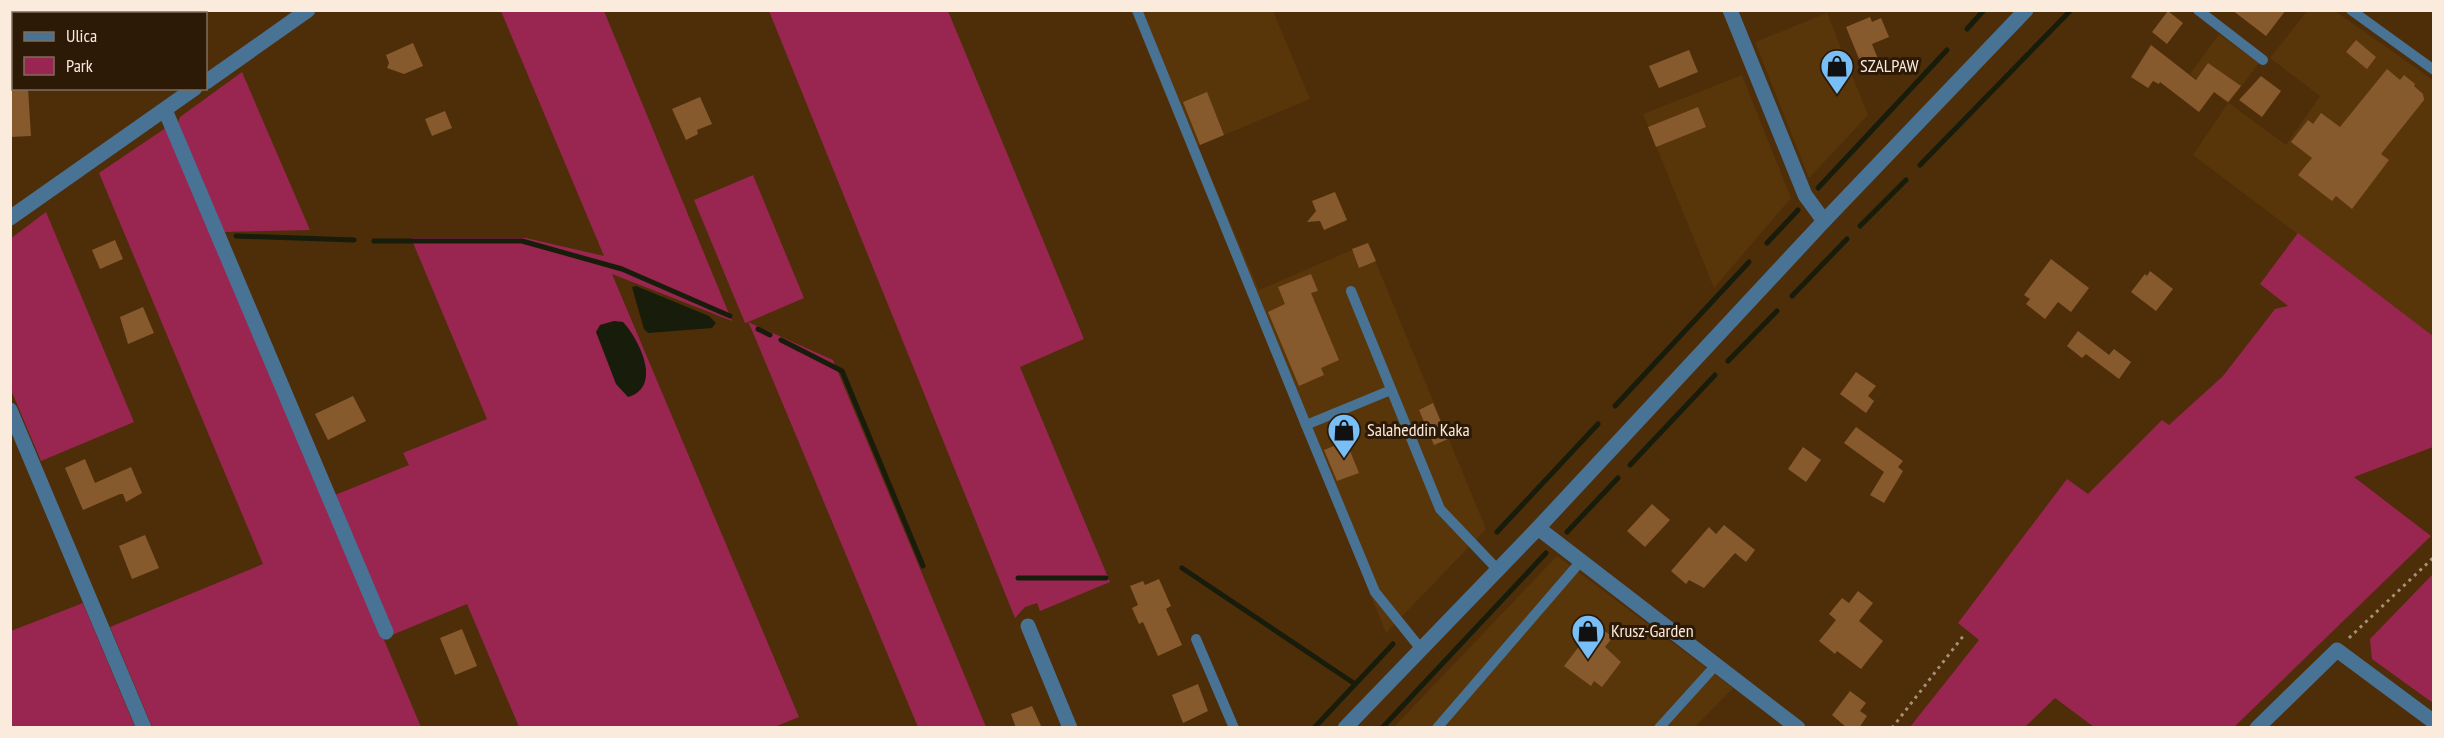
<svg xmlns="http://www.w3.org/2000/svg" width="2444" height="738" viewBox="0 0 2444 738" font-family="'PT Sans Narrow',sans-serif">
	<rect width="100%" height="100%" fill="#4e2d09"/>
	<!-- built -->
	<g fill="#59350a">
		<path d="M 1131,11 L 1273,11 L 1310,99 L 1198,146 L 1259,290 L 1368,243 L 1486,529 L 1386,633 Z"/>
		<path d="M 2307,11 L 2335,11 L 2433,80 L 2433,336 L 2193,155 L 2228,103 L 2190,74 L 2219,34 L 2259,63 L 2229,103 L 2286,145 L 2320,96 L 2270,58 Z"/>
		<path d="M 1827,13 L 1868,115 L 1809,178 L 1755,42 Z"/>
		<path d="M 1742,75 L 1791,198 L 1714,288 L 1643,114 Z"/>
		<path d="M 1557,556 L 1733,688 L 1695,727 L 1393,728 Z"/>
	</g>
	<!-- green -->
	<g fill="#982650">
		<path d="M 501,11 L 604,11 L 732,321 L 612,274 L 799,717 L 772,728 L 519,727 L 467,604 L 392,635 L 335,495 L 409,465 L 403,453 L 487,419 L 411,238 L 526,238 L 604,256 Z"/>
		<path d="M 769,11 L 948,11 L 1084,339 L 1020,367 L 1110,582 L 1040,611 L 1037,603 L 1025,607 L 1015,618 Z"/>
		<path d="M 242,72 L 310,230 L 223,232 L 177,126 L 180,117 Z"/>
		<path d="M 167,127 L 421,727 L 152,727 L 110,627 L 263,564 L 99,173 Z"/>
		<path d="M 753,175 L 804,298 L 748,322 L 833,360 L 986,727 L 918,727 L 751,328 L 748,322 L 745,323 L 694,200 Z"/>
		<path d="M 46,212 L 134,422 L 41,461 L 11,390 L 10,239 Z"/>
		<path d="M 2298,233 L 2433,336 L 2433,447 L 2354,477 L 2431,536 L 2234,727 L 2094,727 L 2055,698 L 2025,727 L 1910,727 L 1979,640 L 1958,623 L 2067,479 L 2088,494 L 2162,420 L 2169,425 L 2223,376 L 2275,309 L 2288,306 L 2260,284 Z"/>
		<path d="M 2433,574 L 2433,703 L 2372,659 L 2370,639 Z"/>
		<path d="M 83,603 L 135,727 L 11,727 L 11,631 Z"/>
	</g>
	<!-- water -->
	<g fill="#171c0b">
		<path d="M 636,286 L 709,316 L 716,323 L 712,328 L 648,333 L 644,329 L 632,287 Z"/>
		<path d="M 614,321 L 623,322 C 639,339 663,387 628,397 L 616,384 L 596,332 L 600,325 Z"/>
	</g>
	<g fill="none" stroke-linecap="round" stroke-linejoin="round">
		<!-- stream -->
		<g stroke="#171c0b" stroke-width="5">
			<path d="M 1967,29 L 1984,10"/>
			<path d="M 1920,165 L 2071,10"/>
			<path d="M 1818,188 L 1947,50"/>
			<path d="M 1860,226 L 1906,180"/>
			<path d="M 236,236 L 354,240"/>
			<path d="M 374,241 L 522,241 L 622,269 L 730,316"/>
			<path d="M 1767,243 L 1798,210"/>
			<path d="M 1792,296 L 1847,239"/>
			<path d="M 758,329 L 770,335"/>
			<path d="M 781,340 L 842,371 L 923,566"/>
			<path d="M 1728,361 L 1777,311"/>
			<path d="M 1615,406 L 1749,262"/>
			<path d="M 1630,465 L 1715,375"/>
			<path d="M 1497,532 L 1598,424"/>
			<path d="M 1567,532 L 1618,478"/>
			<path d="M 1182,568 L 1355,684"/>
			<path d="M 1018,578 L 1106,578"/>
			<path d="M 1314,728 L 1393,644"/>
			<path d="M 1382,728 L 1546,553"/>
		</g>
	</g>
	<!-- building -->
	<g fill="#875a2d">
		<path d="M 2232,10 L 2286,10 L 2266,36 Z"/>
		<path d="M 2168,11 L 2183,23 L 2167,44 L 2152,32 Z"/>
		<path d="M 1870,17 L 1872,22 L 1881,18 L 1889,37 L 1872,44 L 1878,59 L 1862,66 L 1846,27 Z"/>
		<path d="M 2356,40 L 2376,57 L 2367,69 L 2346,52 Z"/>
		<path d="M 413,43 L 423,66 L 404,74 L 387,68 L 389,63 L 386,55 Z"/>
		<path d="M 2151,45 L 2196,80 L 2208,63 L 2241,86 L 2228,102 L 2214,92 L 2199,112 L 2160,82 L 2159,84 L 2153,81 L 2148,88 L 2131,77 Z"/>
		<path d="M 1689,50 L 1698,72 L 1659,88 L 1649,66 Z"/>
		<path d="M 2387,69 L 2400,80 L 2404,75 L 2415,84 L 2414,86 L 2423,94 L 2424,100 L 2381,154 L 2389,160 L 2352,209 L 2336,196 L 2332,201 L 2298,175 L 2312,158 L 2291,142 L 2308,120 L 2313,124 L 2321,113 L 2340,127 Z"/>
		<path d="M 2261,76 L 2281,91 L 2262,117 L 2239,100 Z"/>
		<path d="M 10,88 L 28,88 L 31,136 L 10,137 Z"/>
		<path d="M 1207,92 L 1224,135 L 1200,145 L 1183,102 Z"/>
		<path d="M 700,97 L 712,124 L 697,130 L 698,134 L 686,140 L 672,109 Z"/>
		<path d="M 1698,107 L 1706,127 L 1656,147 L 1648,127 Z"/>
		<path d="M 445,111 L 452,128 L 432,136 L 425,119 Z"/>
		<path d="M 1335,192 L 1347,220 L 1324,230 L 1320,221 L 1307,222 L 1316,211 L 1312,201 Z"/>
		<path d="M 115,240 L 123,259 L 100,269 L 92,250 Z"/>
		<path d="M 1368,243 L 1376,261 L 1359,268 L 1352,249 Z"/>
		<path d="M 2051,259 L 2089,288 L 2071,312 L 2058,302 L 2045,319 L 2026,304 L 2030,299 L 2024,295 Z"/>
		<path d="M 2150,271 L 2173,289 L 2156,311 L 2131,292 L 2145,274 L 2147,276 Z"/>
		<path d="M 1311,274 L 1318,291 L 1311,293 L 1339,360 L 1321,368 L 1324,375 L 1299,386 L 1268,312 L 1285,304 L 1278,287 Z"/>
		<path d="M 143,307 L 154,333 L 128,344 L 120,317 Z"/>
		<path d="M 2078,331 L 2109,355 L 2114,349 L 2131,362 L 2119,379 L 2086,354 L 2082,358 L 2067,346 Z"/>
		<path d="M 1856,372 L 1876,386 L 1868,396 L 1874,401 L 1866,413 L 1840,394 Z"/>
		<path d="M 353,396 L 366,421 L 328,440 L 315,414 Z"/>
		<path d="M 1433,403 L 1448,439 L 1434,445 L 1419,410 Z"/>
		<path d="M 1856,427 L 1903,461 L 1898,467 L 1903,471 L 1884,503 L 1870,495 L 1884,472 L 1844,443 Z"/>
		<path d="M 1346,441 L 1359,473 L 1337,481 L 1324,450 Z"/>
		<path d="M 1803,447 L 1821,460 L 1806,482 L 1788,469 Z"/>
		<path d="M 85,459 L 95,483 L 131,467 L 142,493 L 126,502 L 123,494 L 120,494 L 83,510 L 65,468 Z"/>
		<path d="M 1652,504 L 1670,520 L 1645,547 L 1627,531 Z"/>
		<path d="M 1724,525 L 1755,550 L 1746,562 L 1735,553 L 1704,588 L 1689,580 L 1686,584 L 1671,571 L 1709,527 L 1716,534 Z"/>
		<path d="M 145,535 L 159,568 L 132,579 L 119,546 Z"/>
		<path d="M 1159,579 L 1171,606 L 1166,609 L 1182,645 L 1158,656 L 1143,622 L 1139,624 L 1132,608 L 1138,605 L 1130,586 L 1143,581 L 1145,585 Z"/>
		<path d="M 1858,591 L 1873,603 L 1859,621 L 1883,641 L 1861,669 L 1837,651 L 1835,654 L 1819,641 L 1836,620 L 1829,614 L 1842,598 L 1849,603 Z"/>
		<path d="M 1592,622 L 1613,637 L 1605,647 L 1621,662 L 1602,687 L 1594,681 L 1591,686 L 1564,666 L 1587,636 L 1584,634 Z"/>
		<path d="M 462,629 L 477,666 L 455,675 L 440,638 Z"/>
		<path d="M 1198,684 L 1208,711 L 1183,723 L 1172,695 Z"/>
		<path d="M 1850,691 L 1866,703 L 1860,711 L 1867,716 L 1859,728 L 1847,728 L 1832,715 Z"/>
		<path d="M 1032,706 L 1042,728 L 1016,728 L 1011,714 Z"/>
	</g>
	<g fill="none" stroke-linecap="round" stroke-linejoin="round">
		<!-- path -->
		<g stroke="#a89077" stroke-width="3" stroke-dasharray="3 4.5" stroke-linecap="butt">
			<path d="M 2349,638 L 2434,557"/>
			<path d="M 1892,728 L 1964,635"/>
		</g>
		<!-- service -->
		<g stroke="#487395" stroke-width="10">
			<path d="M 1137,10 L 1306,425 L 1391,390"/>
			<path d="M 2198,10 L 2263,60"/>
			<path d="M 2351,10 L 2434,70"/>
			<path d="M 1351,291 L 1440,509 L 1498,570"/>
			<path d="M 1306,425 L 1375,592 L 1421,649"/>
			<path d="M 1196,639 L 1234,728"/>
			<path d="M 1437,728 L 1581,561"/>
			<path d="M 1659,728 L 1716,665"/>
		</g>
		<!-- minor -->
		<g stroke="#487395" stroke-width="15">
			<path d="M 1730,10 L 1805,195 L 1824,221"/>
			<path d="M 206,82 L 308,10"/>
			<path d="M 165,110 L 386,632"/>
			<path d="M 10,218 L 195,88"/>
			<path d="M 10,410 L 144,728"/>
			<path d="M 1538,528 L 1798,728"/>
			<path d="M 1028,626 L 1070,728"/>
			<path d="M 2257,728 L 2337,650 L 2434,722"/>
		</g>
		<!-- tertiary -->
		<path stroke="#487395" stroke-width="15" d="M 1345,728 L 1538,528 L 1824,221 L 2026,10"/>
	</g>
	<!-- icons -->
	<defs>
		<symbol id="shop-pin" viewBox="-11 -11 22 30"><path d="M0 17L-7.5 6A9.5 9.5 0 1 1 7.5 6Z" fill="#78bff7" stroke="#2c1906"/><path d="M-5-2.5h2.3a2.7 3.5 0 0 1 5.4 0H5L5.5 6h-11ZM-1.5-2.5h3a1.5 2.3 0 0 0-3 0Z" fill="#111"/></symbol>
	</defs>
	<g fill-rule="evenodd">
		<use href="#shop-pin" x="1818" y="47" width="38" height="52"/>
		<use href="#shop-pin" x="1325" y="411" width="38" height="52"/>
		<use href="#shop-pin" x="1569" y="612" width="38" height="52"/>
	</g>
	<g text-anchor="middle" stroke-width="6" stroke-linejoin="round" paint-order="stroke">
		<!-- poi labels -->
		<g font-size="18" fill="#fbebdd" stroke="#2c1906" text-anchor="start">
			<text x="1860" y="72">SZALPAW</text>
			<text x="1367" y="436">Salaheddin Kaka</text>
			<text x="1611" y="637">Krusz-Garden</text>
		</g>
	</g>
	<!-- border -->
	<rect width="2444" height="738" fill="none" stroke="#fbebdd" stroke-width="24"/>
	<!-- legend -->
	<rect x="12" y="12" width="195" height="78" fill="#2c1906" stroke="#7f6d5c" stroke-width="1.5"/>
	<rect x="24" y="32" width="30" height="9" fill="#487395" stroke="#7f6d5c" stroke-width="1.5"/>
	<text x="66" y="42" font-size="18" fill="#fbebdd">Ulica</text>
	<rect x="24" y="57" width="30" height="18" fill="#982650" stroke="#7f6d5c" stroke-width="1.5"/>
	<text x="66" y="72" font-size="18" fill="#fbebdd">Park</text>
</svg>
